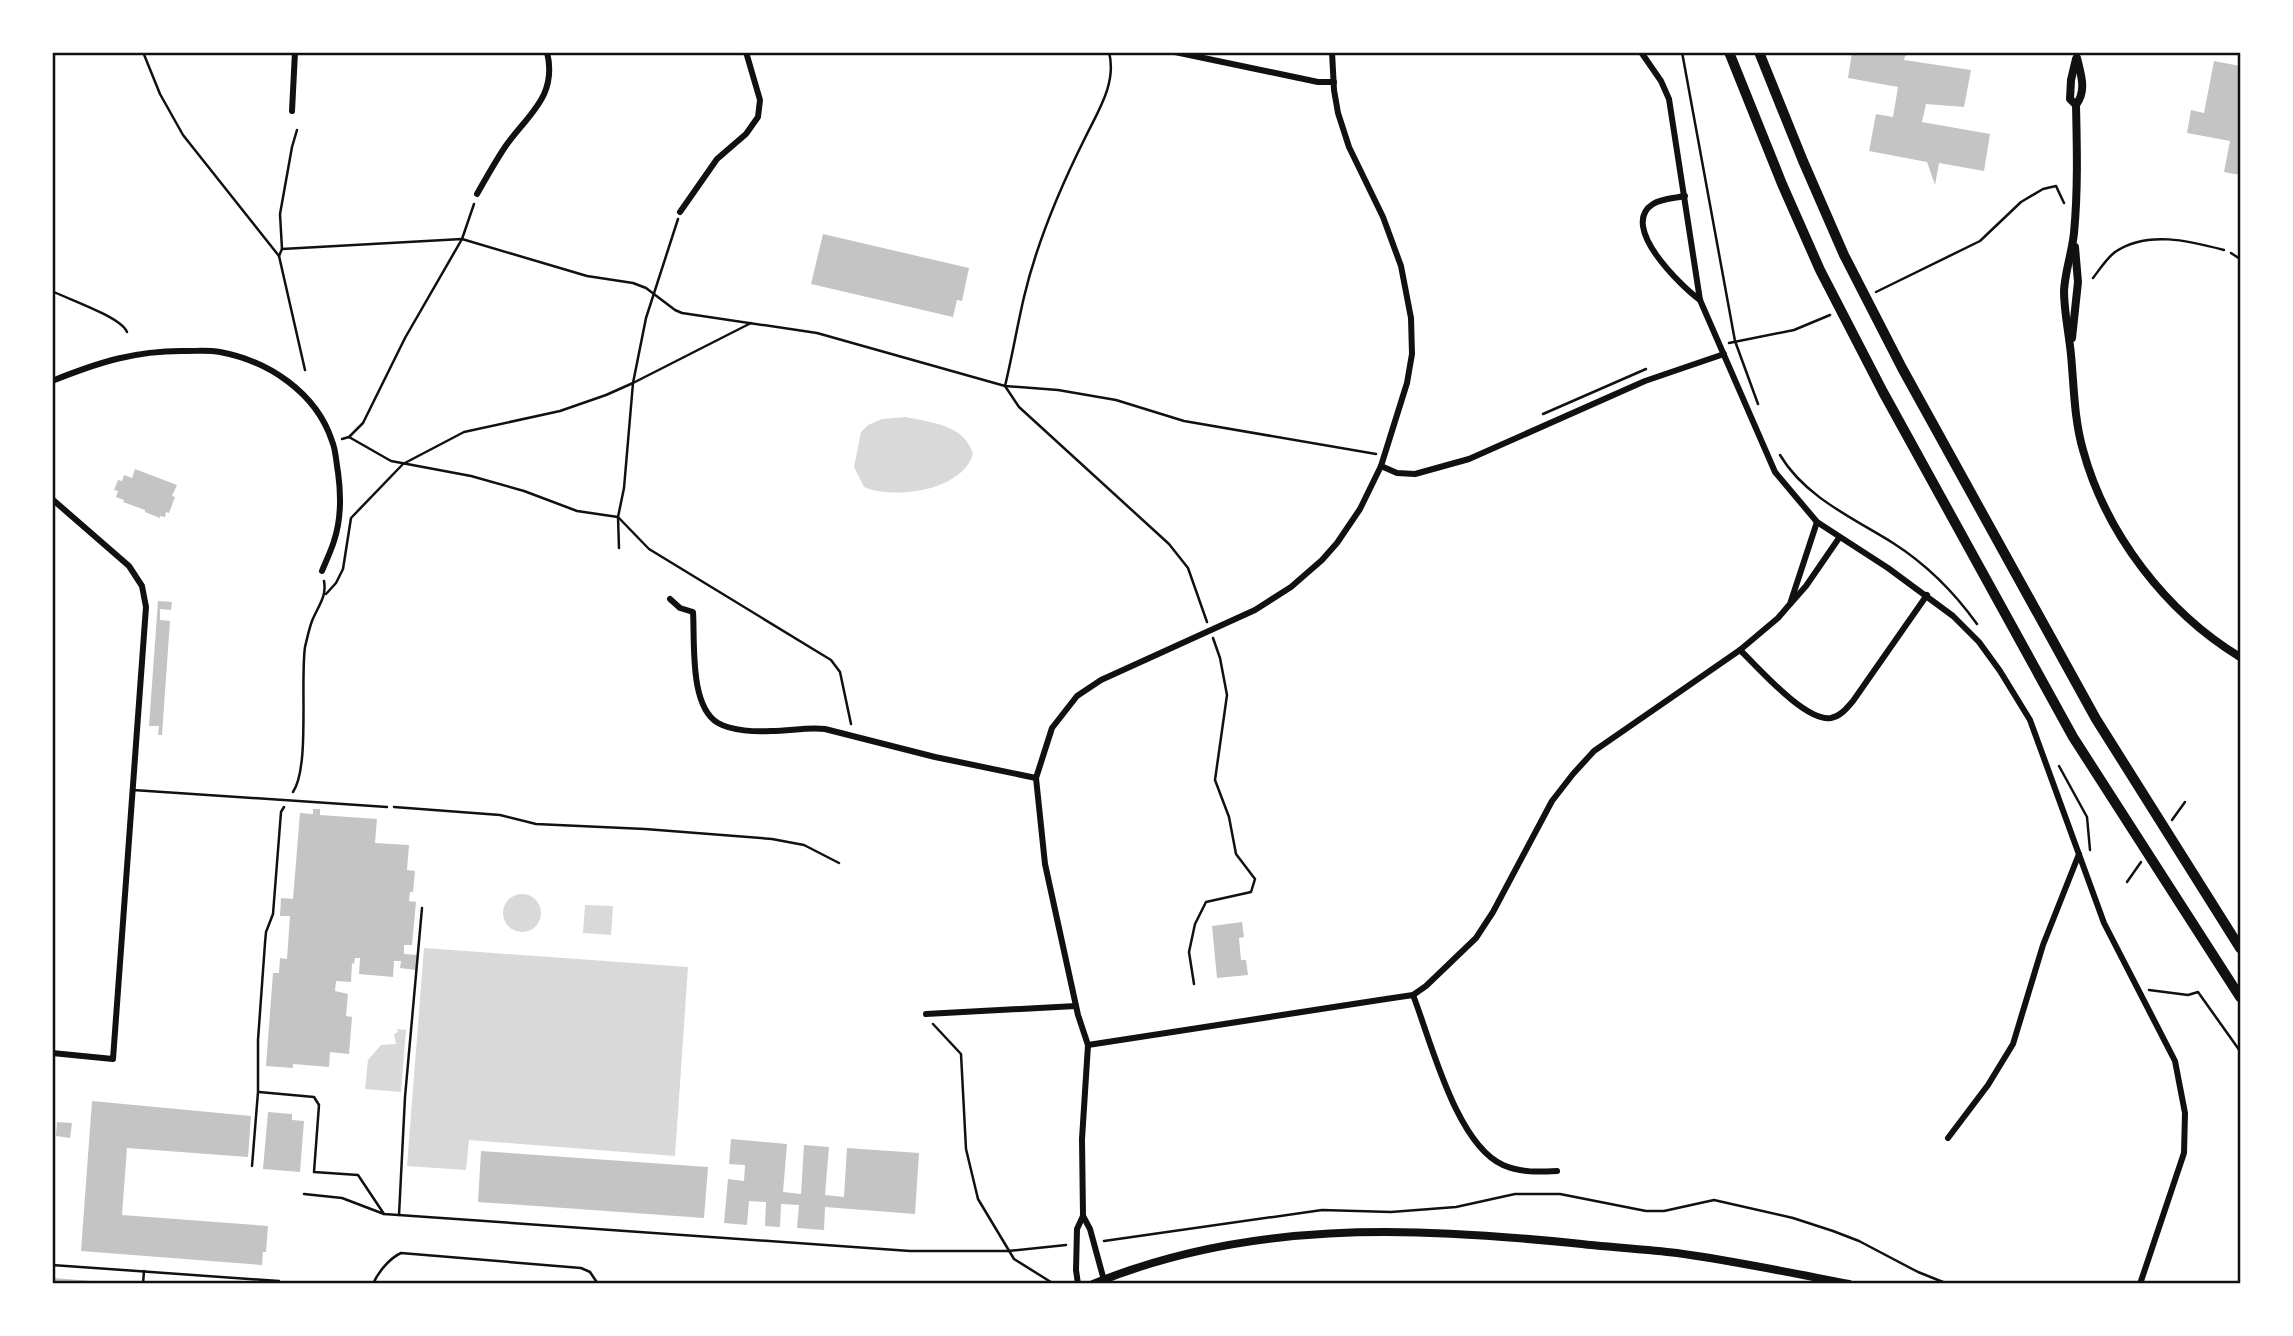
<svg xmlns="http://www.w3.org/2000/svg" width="2293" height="1336" viewBox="0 0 2293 1336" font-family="Georgia,serif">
	<rect width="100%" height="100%" fill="#fff"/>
	<!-- water -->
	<g fill="#d9d9d9">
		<path d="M 905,417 C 932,423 964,424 973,454 C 962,491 894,500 864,487 L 854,467 L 861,432 L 868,425 L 882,419 Z"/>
		<circle cx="522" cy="913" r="19"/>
		<path d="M 585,905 L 613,906 L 611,935 L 583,933 Z"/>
		<path d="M 424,948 L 688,967 L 675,1156 L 469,1140 L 466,1170 L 407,1166 Z"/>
		<path d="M 397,1029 L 406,1030 L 401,1092 L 365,1089 L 368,1060 L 381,1045 L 396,1044 L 394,1034 L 398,1032 Z"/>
	</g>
	<!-- building -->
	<g fill="#c4c4c4">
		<path d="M 1852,52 L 1913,52 L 1905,56 L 1904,60 L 1971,70 L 1964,107 L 1926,104 L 1922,122 L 1990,134 L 1984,171 L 1939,163 L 1935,185 L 1927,162 L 1869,151 L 1876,114 L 1893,117 L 1898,87 L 1848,78 Z"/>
		<path d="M 2214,61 L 2240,66 L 2240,175 L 2224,172 L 2230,141 L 2187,133 L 2191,110 L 2204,113 Z"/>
		<path d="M 823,234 L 969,268 L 962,301 L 957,300 L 953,317 L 811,284 Z"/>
		<path d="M 135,469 L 177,485 L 172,496 L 175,497 L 169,513 L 166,512 L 165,517 L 160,516 L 160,518 L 145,512 L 145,510 L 123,502 L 124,500 L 116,497 L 118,491 L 114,490 L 118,480 L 122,481 L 124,475 L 132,478 Z"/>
		<path d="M 158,601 L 172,602 L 171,610 L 160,609 L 160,620 L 170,621 L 162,735 L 158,735 L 159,726 L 149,726 Z"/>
		<path d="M 313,809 L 320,809 L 320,815 L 377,819 L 375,843 L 409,845 L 407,870 L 415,871 L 413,892 L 410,892 L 409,901 L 416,902 L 412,945 L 404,945 L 404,954 L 417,955 L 416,970 L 400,968 L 401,961 L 394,961 L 393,977 L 359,974 L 360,958 L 355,958 L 354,964 L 352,963 L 351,982 L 336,981 L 335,991 L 348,994 L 346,1016 L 352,1017 L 349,1054 L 330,1052 L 329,1067 L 293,1064 L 293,1068 L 266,1066 L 273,973 L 279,973 L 280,958 L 287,959 L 290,916 L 280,916 L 281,898 L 293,899 L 300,813 L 313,814 Z"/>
		<path d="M 1242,922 L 1244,937 L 1239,938 L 1241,960 L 1246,960 L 1248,975 L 1217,978 L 1212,926 Z"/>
		<path d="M 92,1101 L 251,1116 L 248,1157 L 127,1148 L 122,1215 L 268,1226 L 266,1252 L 263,1252 L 262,1265 L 81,1251 Z"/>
		<path d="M 268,1112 L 292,1114 L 292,1120 L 304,1121 L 300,1172 L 263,1169 Z"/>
		<path d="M 57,1122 L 72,1123 L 70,1138 L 56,1136 Z"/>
		<path d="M 731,1139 L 787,1144 L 783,1192 L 801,1194 L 804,1145 L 829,1147 L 825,1195 L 844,1197 L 847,1148 L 919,1153 L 915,1214 L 825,1207 L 824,1230 L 797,1228 L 799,1205 L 781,1204 L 780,1227 L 765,1226 L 766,1202 L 749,1201 L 747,1225 L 724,1223 L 728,1179 L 744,1181 L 745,1165 L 729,1164 Z"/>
		<path d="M 481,1151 L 708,1167 L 704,1218 L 478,1202 Z"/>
		<path d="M 55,1278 L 103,1282 L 103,1284 L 55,1284 Z"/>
	</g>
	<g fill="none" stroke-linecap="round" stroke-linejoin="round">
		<!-- path -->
		<g stroke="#111" stroke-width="2.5">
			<path d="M 143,52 L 160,94 L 183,135 L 279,256 L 305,370"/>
			<path d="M 1109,52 C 1117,83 1098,111 1085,138 C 1060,188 1037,242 1024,297 C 1017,327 1012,357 1005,386 L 1019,407 L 1169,544 L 1188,568 L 1207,622"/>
			<path d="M 1682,52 L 1735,341 L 1758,404"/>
			<path d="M 282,249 L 280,214 L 292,147 L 297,130"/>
			<path d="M 2231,253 L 2240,259"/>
			<path d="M 279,256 L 282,249 L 462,239 L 587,276 L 633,283 L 646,288 L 675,310 L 682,313 L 817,333 L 1005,386 L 1058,390 L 1116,400 L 1184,421 L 1376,454"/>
			<path d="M 52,291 C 70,300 121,317 127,332"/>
			<path d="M 1876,292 L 1980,241 L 2021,202 L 2043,189 L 2056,186 L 2064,203"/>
			<path d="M 1729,343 L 1794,330 L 1830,315"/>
			<path d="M 1543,414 L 1646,369"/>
			<path d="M 349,437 L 363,423 L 405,338 L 462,239 L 474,204"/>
			<path d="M 342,439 L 349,437 L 391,461 L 471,476 L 524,491 L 577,511 L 618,517 L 649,549 L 831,660 L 840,672 L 851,724"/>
			<path d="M 1780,455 C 1805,497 1853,518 1893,543 C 1926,564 1954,592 1977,624"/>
			<path d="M 619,548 L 618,517 L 624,488 L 633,383 L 646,318 L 678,219"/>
			<path d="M 326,594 L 336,583 L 343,569 L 351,518 L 403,464 L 464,432 L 560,411 L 606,395 L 633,383 L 751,323"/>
			<path d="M 2059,766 L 2087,817 L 2090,850"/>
			<path d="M 293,792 C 310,767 300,682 305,647 C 307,639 309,629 312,621 C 318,606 327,597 324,581"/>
			<path d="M 394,807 L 500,815 L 536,824 L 645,829 L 772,839 L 804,845 L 839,863"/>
			<path d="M 2172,820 L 2185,802"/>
			<path d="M 2127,882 L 2141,862"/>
			<path d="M 1194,984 L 1189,952 L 1195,924 L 1206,902 L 1251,892 L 1255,879 L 1236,854 L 1229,817 L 1215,780 L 1227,695 L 1220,658 L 1213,638"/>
			<path d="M 2149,990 L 2188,995 L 2198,992 L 2240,1051"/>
			<path d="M 933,1024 L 961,1054 L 966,1149 L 978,1199 L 1014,1259 L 1054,1284"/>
			<path d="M 259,1092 L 314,1097 L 319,1105 L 314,1172 L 358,1175 L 384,1214"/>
			<path d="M 252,1166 L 258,1092 L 258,1040 L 265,943 L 266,932 L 273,914 L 281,812 L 284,807"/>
			<path d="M 304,1194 L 342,1198 L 384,1214 L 910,1251 L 1008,1251 L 1066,1245"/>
			<path d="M 399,1215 L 405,1097 L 422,908"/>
			<path d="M 1104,1241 L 1322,1210 L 1391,1212 L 1456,1207 L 1515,1194 L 1560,1194 L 1646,1211 L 1664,1211 L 1714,1200 L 1793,1218 L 1833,1231 L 1859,1241 L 1918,1272 L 1948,1284"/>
			<path d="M 52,1265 L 279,1281"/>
			<path d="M 143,1284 L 144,1271"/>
		</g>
		<!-- service -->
		<g stroke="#111" stroke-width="2.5">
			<path d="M 2093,278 C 2100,269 2106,259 2115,252 C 2147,230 2190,241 2224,250"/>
			<path d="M 133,790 L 387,807"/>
			<path d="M 373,1284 C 378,1272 390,1258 401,1253 L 581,1268 L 590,1272 L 598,1284"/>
		</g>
		<!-- minor -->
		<g stroke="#111" stroke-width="6">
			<path d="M 1175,52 L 1318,82 L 1334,82"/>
			<path d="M 1641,52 L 1661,81 L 1669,99 L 1700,300 L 1775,472 L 1817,522 L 1888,568 L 1953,616 L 1979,642 L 2000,671 L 2030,720 L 2104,923 L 2175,1061 L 2185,1113 L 2184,1153 L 2140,1284"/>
			<path d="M 292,111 L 295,52"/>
			<path d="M 477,194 C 486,178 495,162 505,147 C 527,115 558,97 547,52"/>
			<path d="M 1685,196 C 1676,198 1662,198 1653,204 C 1618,226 1682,287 1700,300"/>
			<path d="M 680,212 L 717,159 L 746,134 L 758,117 L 760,100 L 746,52"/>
			<path d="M 52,381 C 99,362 137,350 187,351 C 198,351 209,350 220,352 C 268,361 316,392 332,441 C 336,450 336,462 338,472 C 341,494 341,520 334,541 C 331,551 326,561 322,571"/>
			<path d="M 1381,466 L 1397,473 L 1415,474 L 1469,459 L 1645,381 L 1724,354"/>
			<path d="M 52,499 L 129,566 L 142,586 L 146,607 L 113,1059 L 52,1053"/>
			<path d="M 670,599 L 680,608 L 693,612 C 695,641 689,706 718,723 C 732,731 756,732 771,731 C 790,731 807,727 825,729 L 935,757 L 1036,778"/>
			<path d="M 1791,603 L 1806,586 L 1839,538"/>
			<path d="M 1740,650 C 1758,667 1805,722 1831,718 C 1841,716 1847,708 1853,701 L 1927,595"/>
			<path d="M 1413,995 C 1431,1041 1456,1144 1503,1165 C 1521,1173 1539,1172 1557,1171"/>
			<path d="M 926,1014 L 1076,1006"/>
			<path d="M 1088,1045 L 1386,999 L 1413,995 L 1426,986 L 1476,938 L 1493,912 L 1552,801 L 1573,774 L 1594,751 L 1740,650 L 1778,618 L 1790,604 L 1817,522"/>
			<path d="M 1948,1138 L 1988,1085 L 2013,1044 L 2043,945 L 2079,854"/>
			<path d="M 1083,1216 L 1090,1229 L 1105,1284"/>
			<path d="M 1078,1284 L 1076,1270 L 1077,1229 L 1083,1216 L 1082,1139 L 1088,1045 L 1078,1015 L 1045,864 L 1036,778 L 1052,728 L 1077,696 L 1101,680 L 1255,610 L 1291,587 L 1322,560 L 1337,543 L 1360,509 L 1381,466 L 1407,383 L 1412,354 L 1411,318 L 1401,266 L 1383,217 L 1349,147 L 1338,113 L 1334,90 L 1332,52"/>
			<path d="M 1439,1284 L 1517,1284"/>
		</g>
		<!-- secondary -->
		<g stroke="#111" stroke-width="8">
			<path d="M 2077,58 C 2081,75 2087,90 2076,105 C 2077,148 2078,191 2074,233 C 2072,253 2065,271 2064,291 C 2064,312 2069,333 2071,355 C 2074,386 2074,419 2083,450 C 2106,534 2166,612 2240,657"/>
			<path d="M 2076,59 L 2071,80 L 2070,99 L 2076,105"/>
			<path d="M 2072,338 L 2078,282 L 2075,247"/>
			<path d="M 1093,1284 C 1248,1220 1409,1227 1572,1243 C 1607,1247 1642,1249 1677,1253 C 1735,1261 1792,1273 1849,1284"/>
		</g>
		<!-- trunk -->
		<g stroke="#111" stroke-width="10">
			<path d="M 1729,52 L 1782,184 L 1820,270 L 1883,392 L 2073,737 L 2240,997"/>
			<path d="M 1759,52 L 1803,161 L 1844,255 L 1902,368 L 2096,719 L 2240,948"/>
		</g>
	</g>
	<!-- border -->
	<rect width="2293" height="1336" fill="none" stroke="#ffffff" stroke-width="108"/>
	<rect x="54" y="54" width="2185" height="1228" fill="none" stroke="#111" stroke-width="2.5"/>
</svg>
